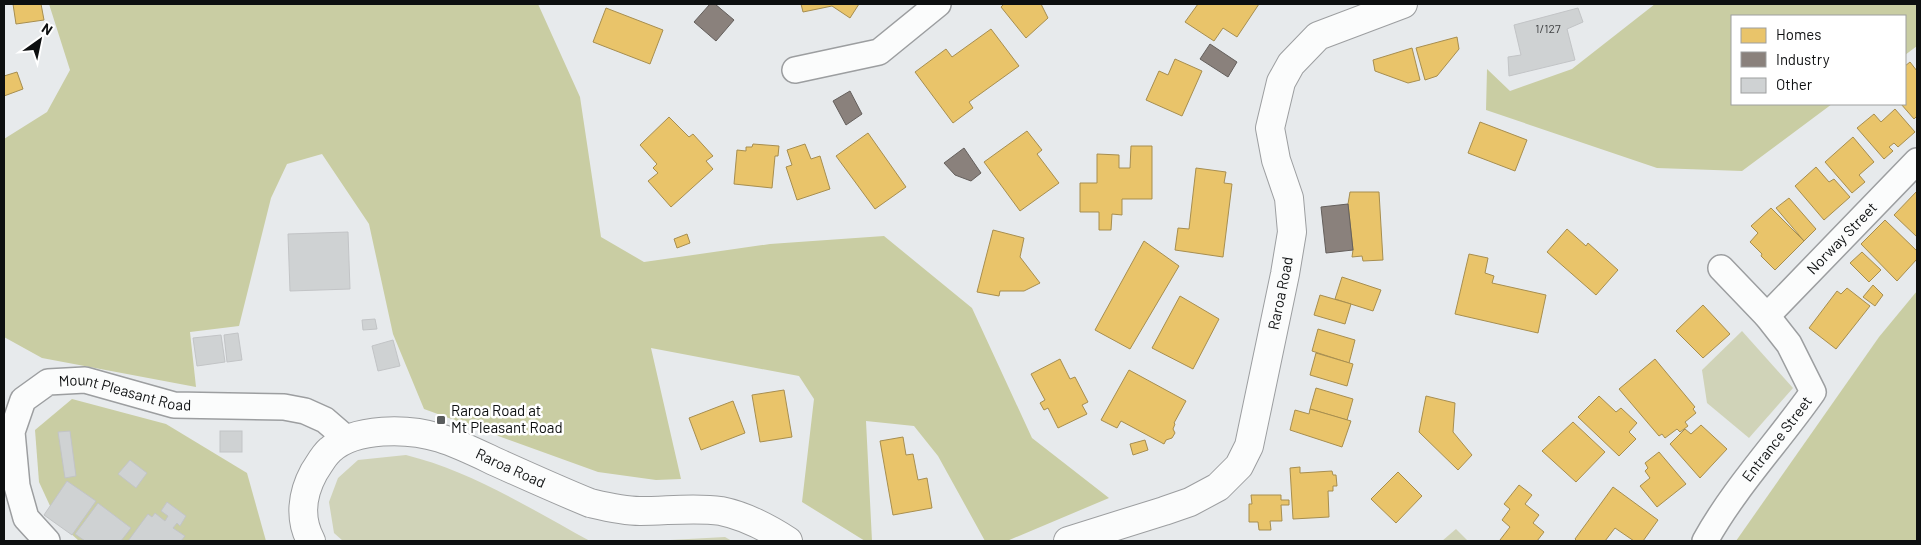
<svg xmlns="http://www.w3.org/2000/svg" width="1921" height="545" viewBox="0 0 1921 545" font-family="Barlow,sans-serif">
	<rect width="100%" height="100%" fill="#e7eaec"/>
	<!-- green -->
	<g fill="#d0d3b8">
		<path d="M 1742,331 L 1793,388 L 1749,438 L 1707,403 L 1702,370 Z"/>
		<path d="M 406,455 C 471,471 531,509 590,541 L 343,541 L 334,533 L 329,502 L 338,478 L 358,460 Z"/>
		<path d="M 1456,529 L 1468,541 L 1442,541 Z"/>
		<path d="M 725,537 L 732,541 L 652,541 Z"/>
	</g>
	<!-- forest -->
	<g fill="#c9cda3">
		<path d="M 49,4 L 538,4 L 580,97 L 601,237 L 644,262 L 770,244 L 884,236 L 972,308 L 1032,438 L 1109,498 L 1007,541 L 985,541 L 938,456 L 914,426 L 866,421 L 872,541 L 865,541 L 802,502 L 814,399 L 799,376 L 651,348 L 681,479 L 656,480 L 598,472 L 424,409 L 393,334 L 369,224 L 322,154 L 287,164 L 271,198 L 239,326 L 190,332 L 196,387 L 42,358 L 4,337 L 4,139 L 47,112 L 70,70 Z"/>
		<path d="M 1655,4 L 1917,4 L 1917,46 L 1905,55 L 1905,16 L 1732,16 L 1732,104 L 1832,104 L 1742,171 L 1657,168 L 1486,110 L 1487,69 L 1510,91 L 1572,69 Z"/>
		<path d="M 1917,291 L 1917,541 L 1736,541 L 1879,337 Z"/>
		<path d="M 72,399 L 166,424 L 247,473 L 266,541 L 79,541 L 57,521 L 39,482 L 35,430 Z"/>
	</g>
	<!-- homes -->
	<g fill="#e9c46a" stroke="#a78e4f">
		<path d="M 13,4 L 41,4 L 44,20 L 16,24 Z"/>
		<path d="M 801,4 L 859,4 L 850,18 L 832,6 L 803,12 Z"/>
		<path d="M 1004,4 L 1041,4 L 1048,18 L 1026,38 L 1001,7 Z"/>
		<path d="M 1198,4 L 1259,4 L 1237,37 L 1223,28 L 1214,41 L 1185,22 Z"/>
		<path d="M 606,8 L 663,30 L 650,64 L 593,42 Z"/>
		<path d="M 991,29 L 1019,66 L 969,102 L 973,108 L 953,123 L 915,72 L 946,49 L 952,57 Z"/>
		<path d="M 1457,37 L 1459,49 L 1437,76 L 1425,80 L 1416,48 Z"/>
		<path d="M 1412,48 L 1420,80 L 1408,83 L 1375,71 L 1373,60 Z"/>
		<path d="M 1175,59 L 1202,71 L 1182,116 L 1146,100 L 1159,71 L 1168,75 Z"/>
		<path d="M 1910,62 L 1917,71 L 1917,116 L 1914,119 L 1901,104 L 1905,104 L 1905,66 Z"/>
		<path d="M 17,72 L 23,89 L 4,96 L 4,76 Z"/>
		<path d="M 1895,109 L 1915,132 L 1898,147 L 1894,143 L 1889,147 L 1893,151 L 1884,159 L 1857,128 L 1874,114 L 1881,122 Z"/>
		<path d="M 669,117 L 689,137 L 693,134 L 713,156 L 706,161 L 713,169 L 671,207 L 648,181 L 658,173 L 653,168 L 657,164 L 640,145 Z"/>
		<path d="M 1480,122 L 1527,140 L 1515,171 L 1468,153 Z"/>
		<path d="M 1027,131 L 1042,150 L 1037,154 L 1059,183 L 1020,211 L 984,162 Z"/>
		<path d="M 868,133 L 906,187 L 875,209 L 836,156 Z"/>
		<path d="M 1853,137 L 1874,162 L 1859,175 L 1865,182 L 1852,193 L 1825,162 Z"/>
		<path d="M 753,144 L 779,146 L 778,156 L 775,156 L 772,188 L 734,184 L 737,150 L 746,151 L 746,147 L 752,147 Z"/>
		<path d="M 805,144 L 811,159 L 820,156 L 830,189 L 797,200 L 786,167 L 792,165 L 787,150 Z"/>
		<path d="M 1131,146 L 1152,146 L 1152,199 L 1122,199 L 1122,215 L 1112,214 L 1111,230 L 1099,230 L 1099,212 L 1080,212 L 1080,183 L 1097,183 L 1097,154 L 1119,155 L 1119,168 L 1130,168 Z"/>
		<path d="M 1816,167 L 1829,182 L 1834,179 L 1850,197 L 1824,220 L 1795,186 Z"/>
		<path d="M 1196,168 L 1226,172 L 1224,183 L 1232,184 L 1223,257 L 1175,250 L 1178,228 L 1189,229 Z"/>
		<path d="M 1917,191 L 1917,237 L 1894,215 Z"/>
		<path d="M 1350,192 L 1379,192 L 1383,260 L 1363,261 L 1362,256 L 1352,257 L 1353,250 L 1348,204 Z"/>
		<path d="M 1789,198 L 1816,229 L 1804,241 L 1776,208 Z"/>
		<path d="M 1771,208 L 1804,241 L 1775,270 L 1761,256 L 1762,254 L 1750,242 L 1758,233 L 1751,226 Z"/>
		<path d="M 1885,220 L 1917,251 L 1917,259 L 1897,281 L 1861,244 Z"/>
		<path d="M 1567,229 L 1586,246 L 1588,243 L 1618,270 L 1596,295 L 1547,252 Z"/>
		<path d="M 993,230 L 1024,238 L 1020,257 L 1040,283 L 1024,291 L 1000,291 L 999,296 L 977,292 Z"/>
		<path d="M 687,234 L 690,243 L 677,248 L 674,239 Z"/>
		<path d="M 1144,241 L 1179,266 L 1130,349 L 1095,330 Z"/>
		<path d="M 1862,252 L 1881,270 L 1869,282 L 1850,263 Z"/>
		<path d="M 1469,254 L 1488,258 L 1485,273 L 1494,276 L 1492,283 L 1546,295 L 1538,333 L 1455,314 Z"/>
		<path d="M 1342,277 L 1381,290 L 1373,311 L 1335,299 Z"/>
		<path d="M 1873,285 L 1883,295 L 1875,306 L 1863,297 Z"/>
		<path d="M 1847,288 L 1870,306 L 1836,349 L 1809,328 L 1837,291 L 1841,294 Z"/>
		<path d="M 1320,295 L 1351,304 L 1345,324 L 1314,315 Z"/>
		<path d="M 1180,296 L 1219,319 L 1193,369 L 1152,348 Z"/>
		<path d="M 1703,305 L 1730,334 L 1703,358 L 1676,331 Z"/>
		<path d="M 1318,329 L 1355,340 L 1349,363 L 1312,351 Z"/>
		<path d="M 1316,353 L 1353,364 L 1347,386 L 1310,375 Z"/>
		<path d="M 1060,359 L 1070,379 L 1075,377 L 1088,402 L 1082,405 L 1087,414 L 1058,428 L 1048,408 L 1044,410 L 1040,403 L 1045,400 L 1031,374 Z"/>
		<path d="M 1655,359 L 1695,407 L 1693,409 L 1696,413 L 1685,422 L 1688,426 L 1680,432 L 1677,429 L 1665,438 L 1662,434 L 1659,436 L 1619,389 Z"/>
		<path d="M 1129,370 L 1186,401 L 1174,423 L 1175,424 L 1173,429 L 1175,433 L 1172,438 L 1166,440 L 1164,444 L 1121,421 L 1117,428 L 1101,420 Z"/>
		<path d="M 1316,388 L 1353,399 L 1347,420 L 1310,409 Z"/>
		<path d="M 784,390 L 792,437 L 760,442 L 752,395 Z"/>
		<path d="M 1426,396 L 1455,403 L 1453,432 L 1472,455 L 1458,470 L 1419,432 Z"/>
		<path d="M 1599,396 L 1616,412 L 1621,408 L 1637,423 L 1629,432 L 1636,439 L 1619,456 L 1578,417 Z"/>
		<path d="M 733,401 L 745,433 L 701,450 L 689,418 Z"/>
		<path d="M 1310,409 L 1351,421 L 1342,447 L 1290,430 L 1295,410 L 1309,414 Z"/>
		<path d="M 1573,422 L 1605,452 L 1576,482 L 1542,451 Z"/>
		<path d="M 1701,425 L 1727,449 L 1700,478 L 1670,444 L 1685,429 L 1691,434 Z"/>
		<path d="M 903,437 L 906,455 L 913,454 L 918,480 L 927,478 L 932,508 L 893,515 L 880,441 Z"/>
		<path d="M 1145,440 L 1148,450 L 1133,455 L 1130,444 Z"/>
		<path d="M 1659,452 L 1686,484 L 1657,507 L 1640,486 L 1650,478 L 1645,471 L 1648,468 L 1645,463 Z"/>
		<path d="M 1300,467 L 1300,473 L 1332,471 L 1333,475 L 1336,475 L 1337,486 L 1333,486 L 1333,491 L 1328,491 L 1329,517 L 1293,519 L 1290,468 Z"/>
		<path d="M 1398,472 L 1422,496 L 1396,523 L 1371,499 Z"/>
		<path d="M 1519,485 L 1532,495 L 1525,504 L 1539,515 L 1533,523 L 1544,532 L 1537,541 L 1502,541 L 1500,540 L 1510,527 L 1502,520 L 1510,509 L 1504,504 Z"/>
		<path d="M 1613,487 L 1658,520 L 1643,541 L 1634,541 L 1615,528 L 1605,541 L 1577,541 L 1575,539 Z"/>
		<path d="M 1251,495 L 1281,495 L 1281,500 L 1289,500 L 1289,505 L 1281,505 L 1282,521 L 1270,521 L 1271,530 L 1259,530 L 1258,522 L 1249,522 L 1249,504 L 1252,504 Z"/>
	</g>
	<!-- industry -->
	<g fill="#8a817c" stroke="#645f5c">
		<path d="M 710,4 L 715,4 L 734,20 L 716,41 L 694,22 Z"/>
		<path d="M 1210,44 L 1237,62 L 1228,77 L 1200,59 Z"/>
		<path d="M 850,91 L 862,114 L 846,125 L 833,101 Z"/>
		<path d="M 964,148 L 981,173 L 971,181 L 955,175 L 944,163 Z"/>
		<path d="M 1348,204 L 1353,250 L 1326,253 L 1321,207 Z"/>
	</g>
	<!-- building -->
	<g fill="#cfd2d3" stroke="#c2c4c6">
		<path d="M 1578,8 L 1583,22 L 1567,29 L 1575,60 L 1509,76 L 1508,57 L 1521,55 L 1514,25 Z"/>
		<path d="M 348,232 L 350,289 L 290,291 L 288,234 Z"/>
		<path d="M 375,319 L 377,329 L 363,330 L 362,320 Z"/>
		<path d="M 238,333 L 242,360 L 227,362 L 224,335 Z"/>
		<path d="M 221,335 L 225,362 L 197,366 L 193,338 Z"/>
		<path d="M 393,340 L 400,366 L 378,371 L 372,346 Z"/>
		<path d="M 70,431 L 76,476 L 65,478 L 58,432 Z"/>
		<rect x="220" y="431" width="22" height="21"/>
		<path d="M 130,460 L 147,473 L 136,488 L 118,474 Z"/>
		<path d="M 67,481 L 96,501 L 72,535 L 44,515 Z"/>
		<path d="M 167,502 L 186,516 L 180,526 L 177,523 L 173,528 L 185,536 L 181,541 L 128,541 L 148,514 L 152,517 L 155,513 L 165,521 L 168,516 L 161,511 Z"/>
		<path d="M 98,503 L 131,528 L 121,541 L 85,541 L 75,534 Z"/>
	</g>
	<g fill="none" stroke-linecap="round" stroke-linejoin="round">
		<defs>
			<g id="street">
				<path d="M 795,70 L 879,52 L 938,4"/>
				<path id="s1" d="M 1767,316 L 1917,161"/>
				<path id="s2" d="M 47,541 L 26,518 L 17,486 L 12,432 L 23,400 L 48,382 L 85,380 L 174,405 L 284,407 L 305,411 L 325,420 L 347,439"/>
				<path id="s3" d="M 1705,541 C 1735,487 1778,442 1813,392 L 1789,344 L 1767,316 L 1721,268"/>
			</g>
			<g id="secondary">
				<path id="s4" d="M 311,541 C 299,519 302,494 314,472 C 319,465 323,456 330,450 C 355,427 408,428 440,438 C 459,444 477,453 496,462 C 527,476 558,490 590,503 C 607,507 623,511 640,511 C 667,511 695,507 721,511 C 746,516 768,528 788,541"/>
				<path id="s5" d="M 1068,541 L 1164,511 L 1190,502 L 1218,487 L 1239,466 L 1249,446 L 1285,274 L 1292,232 L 1289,198 L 1276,160 L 1270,128 L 1281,82 L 1291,64 L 1318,36 L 1403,4"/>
			</g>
		</defs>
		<!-- street casing -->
		<use href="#street" stroke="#9c9ea0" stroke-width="28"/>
		<!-- secondary casing -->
		<use href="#secondary" stroke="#9c9ea0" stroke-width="30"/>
		<!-- street -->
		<use href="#street" stroke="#fbfcfc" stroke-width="25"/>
		<!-- secondary -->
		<use href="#secondary" stroke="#fbfcfc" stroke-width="28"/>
	</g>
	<!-- markers -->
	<rect fill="#595c5d" stroke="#fff" stroke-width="2" x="436" y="415" width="10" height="10" rx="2.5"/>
	<g text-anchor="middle" stroke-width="5" stroke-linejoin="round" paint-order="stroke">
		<!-- number labels -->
		<g font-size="12" fill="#404243">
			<text x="1548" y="33">1/127</text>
		</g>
		<!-- street labels -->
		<g font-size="15" fill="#0d0f10" stroke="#fff">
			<text dy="5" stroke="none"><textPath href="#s1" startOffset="108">Norway Street</textPath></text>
			<text dy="5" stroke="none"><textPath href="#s5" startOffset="368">Raroa Road</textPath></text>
			<text dy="5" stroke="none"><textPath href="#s2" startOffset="262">Mount Pleasant Road</textPath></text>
			<text dy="5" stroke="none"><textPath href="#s3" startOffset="125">Entrance Street</textPath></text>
			<text dy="5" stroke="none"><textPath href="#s4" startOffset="291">Raroa Road</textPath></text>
		</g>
		<!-- poi labels -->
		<g font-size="15" fill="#0d0f10" stroke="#fff" text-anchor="start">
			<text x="451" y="416">Raroa Road at<tspan x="451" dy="17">Mt Pleasant Road</tspan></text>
		</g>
	</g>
	<!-- border -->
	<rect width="1921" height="545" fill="none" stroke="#0d0f10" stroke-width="10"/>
	<!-- legend -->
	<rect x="1731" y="15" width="175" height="90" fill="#ffffff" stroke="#9e9f9f"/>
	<rect x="1741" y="28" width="25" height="15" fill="#e9c46a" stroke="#9e9f9f"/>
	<text x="1776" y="40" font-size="15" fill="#0d0f10">Homes</text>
	<rect x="1741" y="52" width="25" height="15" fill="#8a817c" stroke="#9e9f9f"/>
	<text x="1776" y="65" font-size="15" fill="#0d0f10">Industry</text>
	<rect x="1741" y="78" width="25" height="15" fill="#cfd2d3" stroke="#9e9f9f"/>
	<text x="1776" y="90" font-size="15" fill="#0d0f10">Other</text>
	<!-- north arrow -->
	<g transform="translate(40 40) rotate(33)" stroke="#ffffff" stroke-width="4" paint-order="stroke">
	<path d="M0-4L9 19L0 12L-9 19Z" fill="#0d0f10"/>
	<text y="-8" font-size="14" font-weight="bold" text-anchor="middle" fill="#0d0f10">N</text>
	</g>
</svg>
